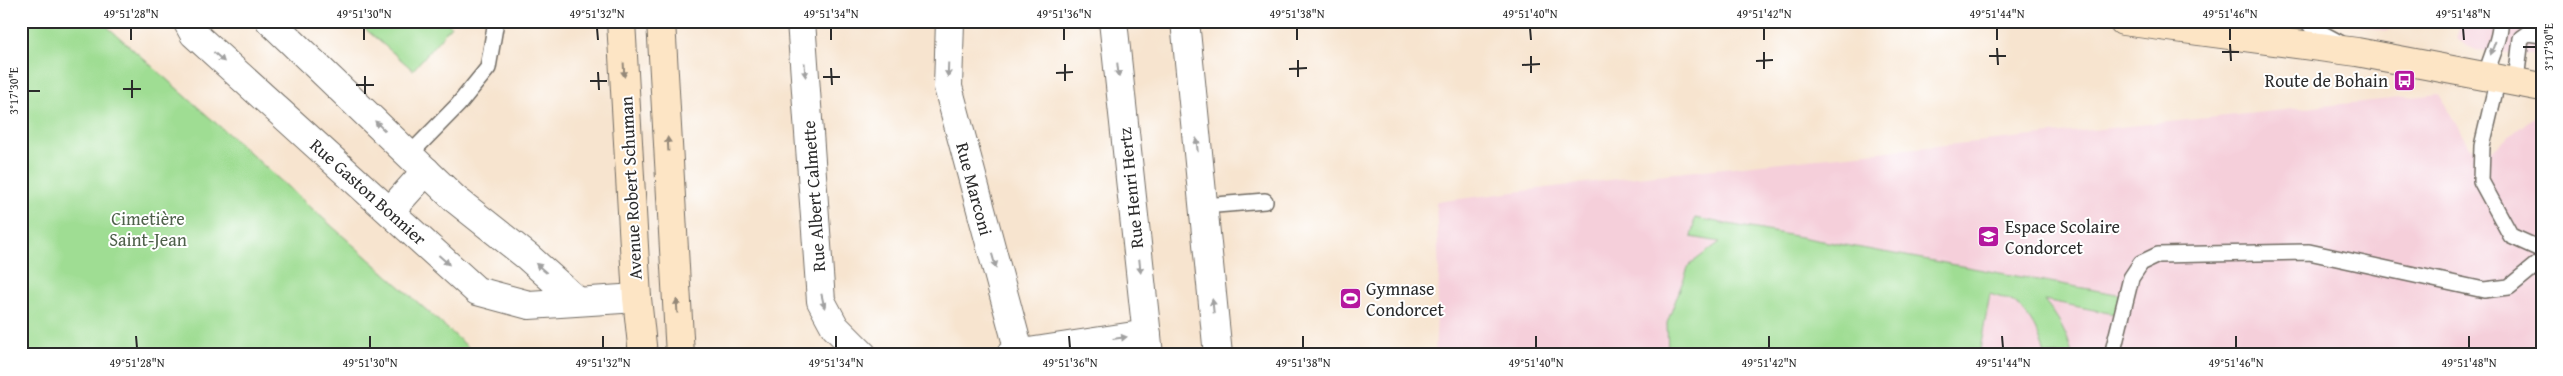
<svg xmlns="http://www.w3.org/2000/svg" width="2563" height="376" viewBox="0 0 2563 376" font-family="'Gentium Book Plus',serif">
	<rect width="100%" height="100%" fill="#fff"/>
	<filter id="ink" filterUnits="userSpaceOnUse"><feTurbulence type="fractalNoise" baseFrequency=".02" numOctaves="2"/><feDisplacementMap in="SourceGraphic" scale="10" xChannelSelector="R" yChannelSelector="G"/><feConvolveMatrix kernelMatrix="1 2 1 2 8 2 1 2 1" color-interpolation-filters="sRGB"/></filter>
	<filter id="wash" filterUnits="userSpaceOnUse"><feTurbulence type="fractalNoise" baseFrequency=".0096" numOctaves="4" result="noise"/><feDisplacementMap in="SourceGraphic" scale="20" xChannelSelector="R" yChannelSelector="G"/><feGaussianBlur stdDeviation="1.12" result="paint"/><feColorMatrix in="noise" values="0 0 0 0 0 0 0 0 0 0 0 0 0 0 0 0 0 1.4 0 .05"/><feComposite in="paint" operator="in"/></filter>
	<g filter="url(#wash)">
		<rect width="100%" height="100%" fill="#f7e4cf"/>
		<!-- built -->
		<g fill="#f5cfda">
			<path d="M 2331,21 L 2401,21 L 2388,31 Z"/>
			<path d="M 2461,21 L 2542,21 L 2542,56 L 2476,50 L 2456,39 Z"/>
			<path d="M 2439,94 L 2469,147 L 2492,150 L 2536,115 L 2542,118 L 2542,355 L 1435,355 L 1439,273 L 1436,202 L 1617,179 Z"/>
		</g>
		<!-- green -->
		<g fill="#9fdd93" stroke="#65845f">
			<path d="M 21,21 L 101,21 L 477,355 L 21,355 Z"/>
			<path d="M 356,21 L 446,21 L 451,26 L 413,70 Z"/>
			<path d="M 1695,218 L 2122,295 L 2119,315 L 2044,300 C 2057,316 2068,333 2072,355 L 2045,355 C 2040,336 2030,313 2013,302 C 2007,298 1997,297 1990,294 L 1979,355 L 1668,355 L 1667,323 L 1689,265 L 1720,242 L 1691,237 Z"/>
		</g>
	</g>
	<g filter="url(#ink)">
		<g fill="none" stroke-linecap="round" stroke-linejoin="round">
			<defs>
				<g id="service">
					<path d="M 2307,21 L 2314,29 L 2340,43"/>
					<path d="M 2536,21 L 2542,22"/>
					<path d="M 2486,76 C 2489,59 2502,38 2500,21"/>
					<path d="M 2498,78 L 2482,146 L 2481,181 L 2511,236 L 2542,250"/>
					<path d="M 2516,81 L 2521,38 L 2528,33 L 2542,35"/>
					<path d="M 409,155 L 458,105 L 488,68 L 496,21"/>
					<path d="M 1204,206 L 1265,201"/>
					<path d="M 2112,355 L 2131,278 L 2141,263 L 2158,255 L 2309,252 L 2484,290 L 2509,287 L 2542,260"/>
				</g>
				<g id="minor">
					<path d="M 187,21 L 194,34 L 477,291 L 529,305 L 637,298"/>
					<path d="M 270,21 L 455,199 L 528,257 L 577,301"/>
					<path d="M 801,21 L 821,301 L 835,327 L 863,355"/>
					<path d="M 950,21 L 948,87 L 1020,355"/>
					<path d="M 1113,21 L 1149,355"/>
					<path d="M 1185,21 L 1218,355"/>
					<path d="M 390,211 L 426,171"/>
					<path d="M 1010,355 L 1147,334"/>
				</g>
				<g id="secondary">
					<path d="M 621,21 L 637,298 L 643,355"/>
					<path d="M 661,21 L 680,355"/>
					<path d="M 2123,21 L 2357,52 L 2542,87"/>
				</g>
			</defs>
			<!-- service casing -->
			<use href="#service" stroke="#726c64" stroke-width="18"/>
			<!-- minor casing -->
			<use href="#minor" stroke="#726c64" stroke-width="30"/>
			<!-- secondary casing -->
			<use href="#secondary" stroke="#726c64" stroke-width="30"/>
			<!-- service -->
			<use href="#service" stroke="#fff" stroke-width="15"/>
			<!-- minor -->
			<use href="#minor" stroke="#fff" stroke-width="28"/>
			<!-- secondary -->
			<use href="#secondary" stroke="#fde5c5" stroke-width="28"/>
		</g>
		<!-- one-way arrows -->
		<defs><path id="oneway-solid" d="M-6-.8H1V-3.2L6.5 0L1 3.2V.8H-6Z" transform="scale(1.25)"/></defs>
		<g fill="#a0a0a0">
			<use href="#oneway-solid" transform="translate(2493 48) rotate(110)"/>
			<use href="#oneway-solid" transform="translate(219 57) rotate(42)"/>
			<use href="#oneway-solid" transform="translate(805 70) rotate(86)"/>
			<use href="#oneway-solid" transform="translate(948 70) rotate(92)"/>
			<use href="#oneway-solid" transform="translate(1118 70) rotate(84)"/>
			<use href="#oneway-solid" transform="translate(380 126) rotate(-136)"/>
			<use href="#oneway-solid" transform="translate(1197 145) rotate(-96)"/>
			<use href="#oneway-solid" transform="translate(444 260) rotate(42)"/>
			<use href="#oneway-solid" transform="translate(994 261) rotate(74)"/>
			<use href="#oneway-solid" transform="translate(1140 266) rotate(84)"/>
			<use href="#oneway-solid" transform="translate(541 268) rotate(-139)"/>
			<use href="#oneway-solid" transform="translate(823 301) rotate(77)"/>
			<use href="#oneway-solid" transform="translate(1213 306) rotate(-96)"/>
			<use href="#oneway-solid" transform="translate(1120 338) rotate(-8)"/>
		</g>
		<g fill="#948878">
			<use href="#oneway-solid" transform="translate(624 70) rotate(87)"/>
			<use href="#oneway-solid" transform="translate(668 144) rotate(-93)"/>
			<use href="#oneway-solid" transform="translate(677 306) rotate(-93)"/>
		</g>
	</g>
	<!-- ticks -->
	<path fill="none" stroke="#2b2b2b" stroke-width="2" d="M 131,28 L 131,40M 364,28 L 364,40M 597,28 L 598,40M 831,28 L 831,40M 1064,28 L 1064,40M 1297,28 L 1297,40M 1530,28 L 1531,40M 1764,28 L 1764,40M 1997,28 L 1997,40M 2230,28 L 2230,40M 2463,28 L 2464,40M 2230,44 L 2231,61M 2523,47 L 2536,47M 1997,48 L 1998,65M 1764,52 L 1764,69M 2222,52 L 2239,52M 1531,56 L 1531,73M 1989,56 L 2006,56M 1298,60 L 1298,77M 1756,61 L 1773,60M 1065,64 L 1065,81M 1522,65 L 1540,64M 831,68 L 832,85M 1289,69 L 1307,68M 598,72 L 599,90M 1056,73 L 1073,72M 365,76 L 365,94M 823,77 L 840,77M 132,80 L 132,98M 590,81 L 607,81M 356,85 L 374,85M 123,89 L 141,89M 28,91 L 40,91M 136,336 L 137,348M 370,336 L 370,348M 603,336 L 603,348M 836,336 L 836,348M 1069,336 L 1070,348M 1303,336 L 1303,348M 1536,336 L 1536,348M 1769,336 L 1769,348M 2002,336 L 2003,348M 2236,336 L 2236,348M 2469,336 L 2469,348"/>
	<!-- icons -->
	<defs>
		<symbol id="bus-square" viewBox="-11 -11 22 22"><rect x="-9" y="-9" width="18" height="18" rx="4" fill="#b5179e" stroke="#fff"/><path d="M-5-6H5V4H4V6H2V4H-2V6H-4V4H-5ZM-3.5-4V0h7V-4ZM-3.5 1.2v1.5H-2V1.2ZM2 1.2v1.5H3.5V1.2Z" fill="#fff"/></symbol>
		<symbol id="school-square" viewBox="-11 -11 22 22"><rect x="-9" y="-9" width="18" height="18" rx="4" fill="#b5179e" stroke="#fff"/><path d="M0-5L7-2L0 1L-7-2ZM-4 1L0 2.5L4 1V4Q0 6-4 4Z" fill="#fff"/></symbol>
		<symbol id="stadium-square" viewBox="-11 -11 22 22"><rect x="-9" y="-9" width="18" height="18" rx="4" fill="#b5179e" stroke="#fff"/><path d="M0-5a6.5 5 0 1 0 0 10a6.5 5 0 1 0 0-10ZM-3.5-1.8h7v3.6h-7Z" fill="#fff"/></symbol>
	</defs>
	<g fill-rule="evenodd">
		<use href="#bus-square" x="2392" y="68" width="25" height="25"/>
		<use href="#school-square" x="1976" y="224" width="25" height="25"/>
		<use href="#stadium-square" x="1338" y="286" width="25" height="25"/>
	</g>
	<g text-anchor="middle" stroke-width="4" stroke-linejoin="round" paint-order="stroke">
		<!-- poi labels -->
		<g font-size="18" fill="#2b2b2b" stroke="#fff" text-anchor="start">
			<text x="2388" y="87" text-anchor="end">Route de Bohain</text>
			<text x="2005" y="233">Espace Scolaire<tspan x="2005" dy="21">Condorcet</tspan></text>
			<text x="1366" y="295">Gymnase<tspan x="1366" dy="21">Condorcet</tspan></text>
		</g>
		<!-- street labels -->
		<g font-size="18" fill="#2b2b2b" stroke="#fff">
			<text transform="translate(631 188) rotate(-93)" y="6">Avenue Robert Schuman</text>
			<text transform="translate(1131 188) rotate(-96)" y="6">Rue Henri Hertz</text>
			<text transform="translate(974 189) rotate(75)" y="6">Rue Marconi</text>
			<text transform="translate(368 192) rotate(42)" y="6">Rue Gaston Bonnier</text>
			<text transform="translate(814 196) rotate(-94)" y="6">Rue Albert Calmette</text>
		</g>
		<!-- park labels -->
		<g font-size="18" fill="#4e604a" stroke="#fff">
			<text x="148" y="225">Cimetière<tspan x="148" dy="21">Saint-Jean</tspan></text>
		</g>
	</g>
	<!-- margin -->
	<rect width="2563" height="376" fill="none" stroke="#fff" stroke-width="55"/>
	<rect x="28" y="28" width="2508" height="320" fill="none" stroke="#2b2b2b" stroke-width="2"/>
	<g font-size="12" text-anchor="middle" fill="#2b2b2b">
		<text x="131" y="18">49°51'28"N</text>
		<text x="364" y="18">49°51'30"N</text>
		<text x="597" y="18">49°51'32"N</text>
		<text x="831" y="18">49°51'34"N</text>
		<text x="1064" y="18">49°51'36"N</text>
		<text x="1297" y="18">49°51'38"N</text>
		<text x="1530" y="18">49°51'40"N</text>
		<text x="1764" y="18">49°51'42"N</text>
		<text x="1997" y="18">49°51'44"N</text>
		<text x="2230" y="18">49°51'46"N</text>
		<text x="2463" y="18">49°51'48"N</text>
		<text transform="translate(2549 47) rotate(-90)" y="4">3°17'30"E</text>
		<text transform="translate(14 91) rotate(-90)" y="4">3°17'30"E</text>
		<text x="137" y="367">49°51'28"N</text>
		<text x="370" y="367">49°51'30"N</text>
		<text x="603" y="367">49°51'32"N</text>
		<text x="836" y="367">49°51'34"N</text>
		<text x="1070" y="367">49°51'36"N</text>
		<text x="1303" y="367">49°51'38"N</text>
		<text x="1536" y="367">49°51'40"N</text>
		<text x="1769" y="367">49°51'42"N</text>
		<text x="2003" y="367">49°51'44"N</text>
		<text x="2236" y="367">49°51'46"N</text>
		<text x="2469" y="367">49°51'48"N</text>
	</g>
</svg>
